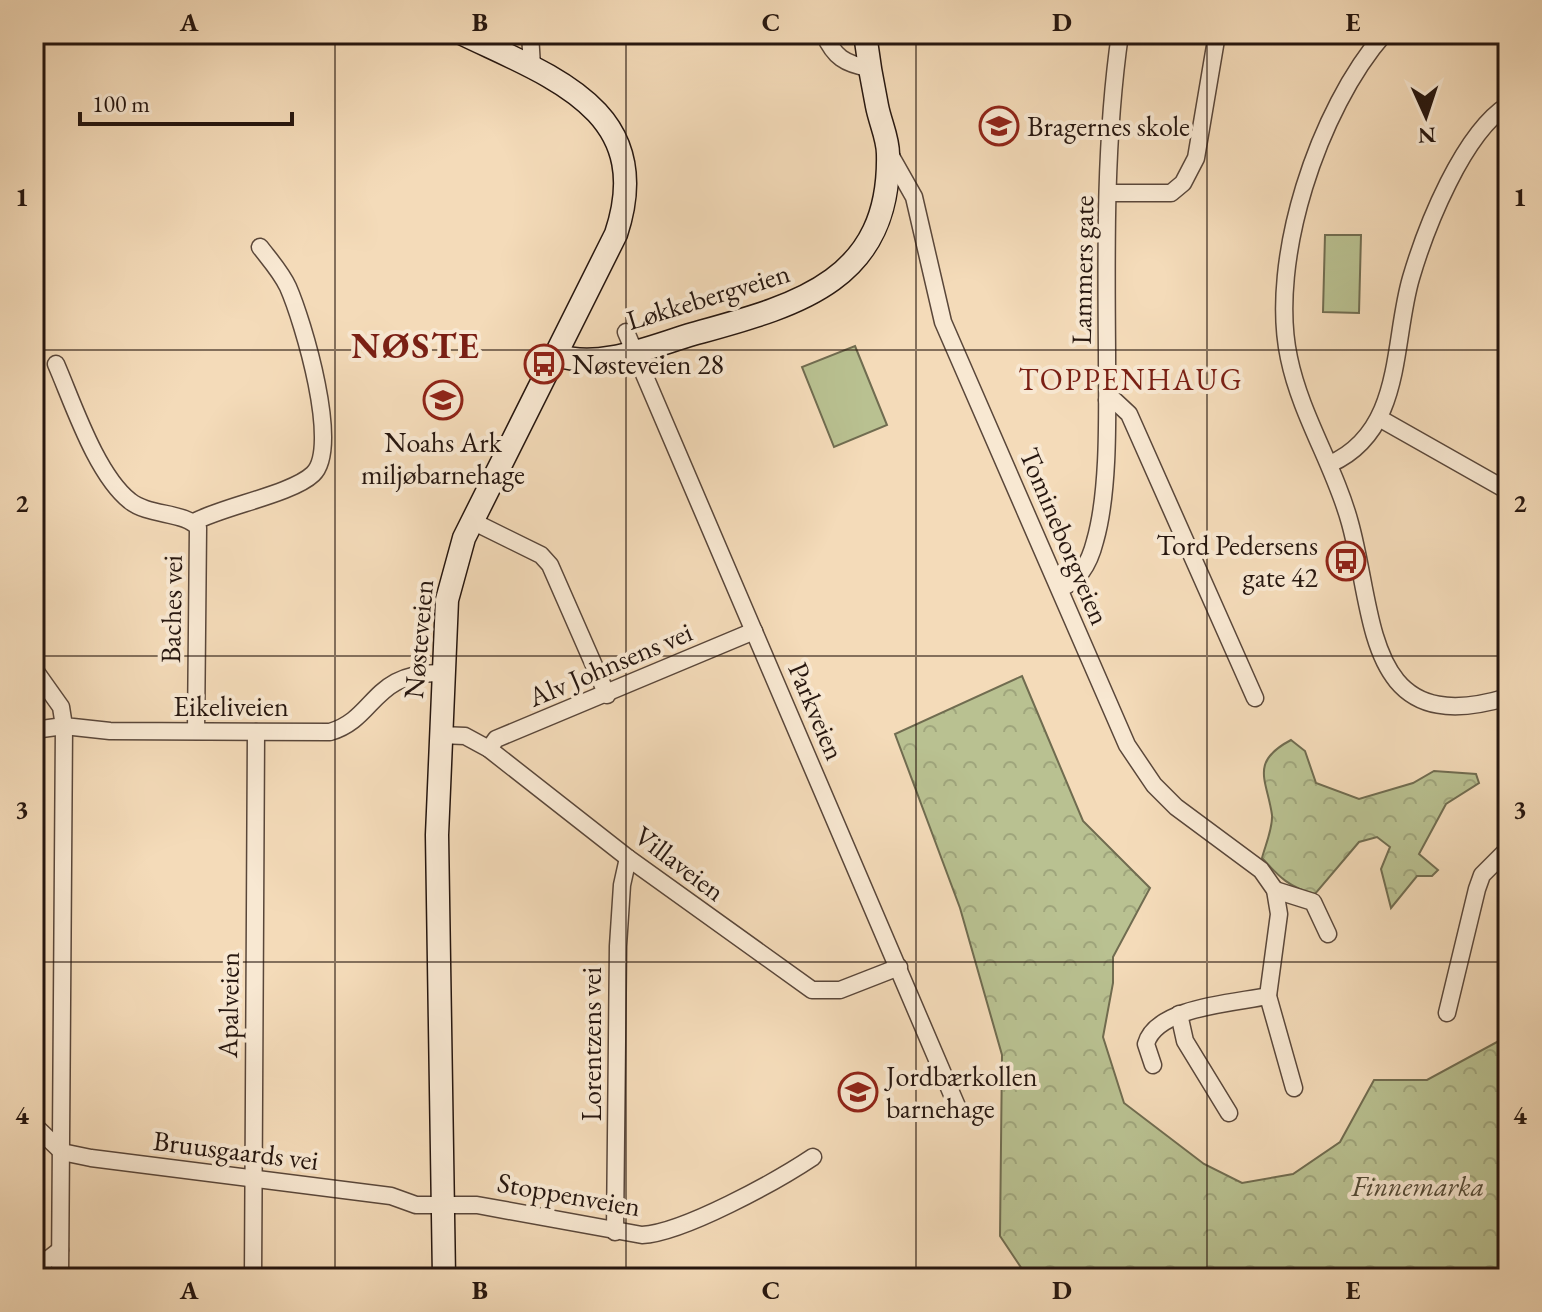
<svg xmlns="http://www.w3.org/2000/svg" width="1542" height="1312" viewBox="0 0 1542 1312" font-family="'EB Garamond',serif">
	<defs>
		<pattern id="forest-crowns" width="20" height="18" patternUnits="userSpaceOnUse" patternTransform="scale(2)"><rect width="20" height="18" fill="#b9c191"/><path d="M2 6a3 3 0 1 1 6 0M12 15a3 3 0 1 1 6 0" fill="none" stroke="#9fa57c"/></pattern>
	</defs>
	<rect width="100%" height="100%" fill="#f4dbb9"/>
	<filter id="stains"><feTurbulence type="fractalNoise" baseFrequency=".0025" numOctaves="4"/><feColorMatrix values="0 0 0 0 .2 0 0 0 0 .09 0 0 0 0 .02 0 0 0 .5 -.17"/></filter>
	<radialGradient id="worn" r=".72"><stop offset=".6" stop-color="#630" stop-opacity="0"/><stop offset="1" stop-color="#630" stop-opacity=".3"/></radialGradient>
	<!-- forest -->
	<g fill="url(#forest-crowns)" stroke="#706c50" stroke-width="2">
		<path d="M 1022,676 L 1083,821 L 1150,888 L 1113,957 L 1113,983 L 1103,1037 L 1124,1103 L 1204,1164 L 1242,1183 L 1293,1174 L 1340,1142 L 1374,1080 L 1427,1080 L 1508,1036 L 1508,1278 L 1028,1278 L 1000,1236 L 1002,1055 L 960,908 L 895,734 Z"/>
		<path d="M 1291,740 L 1305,751 L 1316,783 L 1359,799 L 1413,783 L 1434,771 L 1476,774 L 1479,783 L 1446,804 L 1419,854 L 1438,870 L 1432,876 L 1417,876 L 1391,908 L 1381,869 L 1390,847 L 1377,837 L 1359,842 L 1315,894 C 1290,888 1279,877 1262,858 C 1265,846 1273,828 1272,815 C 1267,780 1249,762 1291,740 Z"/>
	</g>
	<!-- park -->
	<g fill="#b9c191" stroke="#706c50" stroke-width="2">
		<path d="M 1325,235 L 1361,235 L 1359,313 L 1323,312 Z"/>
		<path d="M 855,346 L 887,425 L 834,447 L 802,367 Z"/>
	</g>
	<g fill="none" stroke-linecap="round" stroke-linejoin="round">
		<defs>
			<g id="minor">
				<path d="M 530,34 L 532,66"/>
				<path d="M 824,34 C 834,57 845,64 869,68"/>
				<path d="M 1384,34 C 1319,108 1268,260 1289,358 C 1301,416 1335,467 1350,523 C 1376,617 1364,741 1508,697"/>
				<path d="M 888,151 L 914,197 L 943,322 L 1127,745 L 1154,785 L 1176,807 L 1261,870 L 1275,890 L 1279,914 L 1268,996 L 1294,1088"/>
				<path d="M 1109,193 L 1171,193 L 1183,183 L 1196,158 L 1217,34"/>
				<path d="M 626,332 L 959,1111"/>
				<path d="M 56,364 C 73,403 96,474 130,501 C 148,516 187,512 198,528 L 196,731"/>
				<path d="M 1107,400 L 1114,400 L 1129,414 L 1255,698"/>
				<path d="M 1379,418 L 1508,491"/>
				<path d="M 1330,464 C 1404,431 1392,343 1411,278 C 1426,227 1463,133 1508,105"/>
				<path d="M 472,521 L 541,555 L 550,565 L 607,695"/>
				<path d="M 194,522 C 224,506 292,494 313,474 C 341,448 303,321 288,287 C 281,272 270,260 260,247"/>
				<path d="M 1061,588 C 1081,580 1090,561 1095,541 C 1110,489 1107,407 1107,352 C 1106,246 1105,138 1120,34"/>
				<path d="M 34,669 L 61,707 L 64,726 L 110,731 L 330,732 C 377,718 371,671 443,673"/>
				<path d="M 34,730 L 64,726 L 60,1278"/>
				<path d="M 440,735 L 465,736 L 489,749 L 628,858 L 812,990 L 840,990 L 899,967"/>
				<path d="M 489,749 L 496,739 L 754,631"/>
				<path d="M 1275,890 L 1313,902 L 1328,934"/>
				<path d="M 1447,1013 L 1477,889 L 1482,875 L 1508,849"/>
				<path d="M 1179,1014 L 1185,1041 L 1229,1113"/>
				<path d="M 1153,1065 L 1146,1044 C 1156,1007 1234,1003 1268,996"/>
				<path d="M 34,1125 L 62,1152 L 91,1158 L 391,1196 L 416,1205 L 477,1205 L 642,1235 C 683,1233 777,1181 813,1157"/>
				<path d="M 615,1232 L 618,946 L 622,885 L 628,858"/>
				<path d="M 34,1270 L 60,1250"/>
				<path d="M 253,1278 L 256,732"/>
			</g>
			<g id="secondary">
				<path d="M 557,355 C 599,370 652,346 693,334 C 794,306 891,283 888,154 C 888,138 880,122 877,106 C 872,82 868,58 865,34"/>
				<path d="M 444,1278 L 437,835 L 447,600 L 464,538 L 616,234 C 657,111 552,77 463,34"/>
			</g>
		</defs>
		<!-- minor casing -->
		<use href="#minor" stroke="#5a473a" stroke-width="19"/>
		<!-- secondary casing -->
		<use href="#secondary" stroke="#26160f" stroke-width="25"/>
		<!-- minor -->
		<use href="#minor" stroke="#f8e8d2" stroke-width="16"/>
		<!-- secondary -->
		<use href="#secondary" stroke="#f8e8d2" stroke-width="22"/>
	</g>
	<!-- grid -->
	<path fill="none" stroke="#26160f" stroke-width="2" stroke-opacity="0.55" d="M 335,34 L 335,1278M 626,34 L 626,1278M 916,34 L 916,1278M 1207,34 L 1207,1278M 34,350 L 1508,350M 34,656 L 1508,656M 34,962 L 1508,962"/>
	<!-- icons -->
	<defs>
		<symbol id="school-ring" viewBox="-11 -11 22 22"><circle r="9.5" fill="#f8e8d2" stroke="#8f2418" stroke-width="1.5"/><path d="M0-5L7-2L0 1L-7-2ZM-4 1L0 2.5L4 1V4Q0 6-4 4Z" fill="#8f2418"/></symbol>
		<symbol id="bus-ring" viewBox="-11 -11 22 22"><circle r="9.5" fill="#f8e8d2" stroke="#8f2418" stroke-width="1.5"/><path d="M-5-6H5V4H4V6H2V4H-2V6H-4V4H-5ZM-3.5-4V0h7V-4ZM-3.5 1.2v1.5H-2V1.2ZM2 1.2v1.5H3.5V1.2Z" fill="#8f2418"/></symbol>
	</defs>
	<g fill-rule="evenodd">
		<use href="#school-ring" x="977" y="104" width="44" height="44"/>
		<use href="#bus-ring" x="522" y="342" width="44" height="44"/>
		<use href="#school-ring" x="421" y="378" width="44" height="44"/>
		<use href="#bus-ring" x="1324" y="539" width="44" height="44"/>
		<use href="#school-ring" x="836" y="1070" width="44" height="44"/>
	</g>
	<g text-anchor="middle" stroke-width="8" stroke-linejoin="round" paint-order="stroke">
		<!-- poi labels -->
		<g font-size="28" fill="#26160f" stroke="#f8e8d2" text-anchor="start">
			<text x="1027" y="136">Bragernes skole</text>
			<text x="572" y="374">Nøsteveien 28</text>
			<text x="443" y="452" text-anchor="middle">Noahs Ark<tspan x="443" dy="32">miljøbarnehage</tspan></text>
			<text x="1318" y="555" text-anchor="end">Tord Pedersens<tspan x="1318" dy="32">gate 42</tspan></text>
			<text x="886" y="1086">Jordbærkollen<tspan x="886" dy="32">barnehage</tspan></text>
		</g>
		<!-- street labels -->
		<g font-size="28" fill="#26160f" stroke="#f8e8d2">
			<text transform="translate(1082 270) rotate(-89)" y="10">Lammers gate</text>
			<text transform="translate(708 296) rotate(-17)" y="10">Løkkebergveien</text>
			<text transform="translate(1065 536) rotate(67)" y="10">Tomineborgveien</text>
			<text transform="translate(171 609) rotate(-89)" y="10">Baches vei</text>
			<text transform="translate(418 639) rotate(-85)" y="10">Nøsteveien</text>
			<text transform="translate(610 664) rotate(-23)" y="10">Alv Johnsens vei</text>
			<text x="231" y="716">Eikeliveien</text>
			<text transform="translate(817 711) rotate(67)" y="10">Parkveien</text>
			<text transform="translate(680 863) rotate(37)" y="10">Villaveien</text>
			<text transform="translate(228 1005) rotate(-89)" y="10">Apalveien</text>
			<text transform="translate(591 1044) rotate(-90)" y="10">Lorentzens vei</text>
			<text transform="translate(236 1150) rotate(7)" y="10">Bruusgaards vei</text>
			<text transform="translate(569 1194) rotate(10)" y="10">Stoppenveien</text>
		</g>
		<!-- park labels -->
		<g font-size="28" font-style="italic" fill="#524936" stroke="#f8e8d2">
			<text x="1418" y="1196">Finnemarka</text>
		</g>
		<!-- neighbourhood labels -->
		<g font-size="30" letter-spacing="2" fill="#7a1f14" stroke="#f8e8d2">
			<text x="1131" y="390">TOPPENHAUG</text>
		</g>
		<!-- district labels -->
		<g font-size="36" font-weight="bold" letter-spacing="2" fill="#7a1f14" stroke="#f8e8d2">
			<text x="416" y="358">NØSTE</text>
		</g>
	</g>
	<!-- margin -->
	<rect width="1542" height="1312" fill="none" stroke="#f4dbb9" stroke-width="88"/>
	<!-- north arrow -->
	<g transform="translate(1426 116) rotate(177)" stroke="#f8e8d2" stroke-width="6" paint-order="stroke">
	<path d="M0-6L14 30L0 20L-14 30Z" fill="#26160f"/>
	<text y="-12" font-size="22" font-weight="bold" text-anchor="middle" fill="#26160f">N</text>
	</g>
	<!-- scale -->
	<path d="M80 112v12h212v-12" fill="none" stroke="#26160f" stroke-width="4"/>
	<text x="92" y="112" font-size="24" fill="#26160f" stroke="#f8e8d2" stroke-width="6" paint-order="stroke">100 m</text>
	<rect x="44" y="44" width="1454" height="1224" fill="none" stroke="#26160f" stroke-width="3"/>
	<g font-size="26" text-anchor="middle" font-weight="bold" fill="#26160f">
		<text x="189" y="31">A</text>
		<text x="480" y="31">B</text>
		<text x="771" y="31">C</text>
		<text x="1062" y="31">D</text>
		<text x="1353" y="31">E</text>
		<text x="22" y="206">1</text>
		<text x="1520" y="206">1</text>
		<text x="22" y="512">2</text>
		<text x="1520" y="512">2</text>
		<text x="22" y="818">3</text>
		<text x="1520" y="818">3</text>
		<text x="22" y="1124">4</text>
		<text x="1520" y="1124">4</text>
		<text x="189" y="1299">A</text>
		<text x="480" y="1299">B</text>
		<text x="771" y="1299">C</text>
		<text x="1062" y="1299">D</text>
		<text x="1353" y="1299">E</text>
	</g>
	<rect width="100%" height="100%" filter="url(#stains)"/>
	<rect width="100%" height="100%" fill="url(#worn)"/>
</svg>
